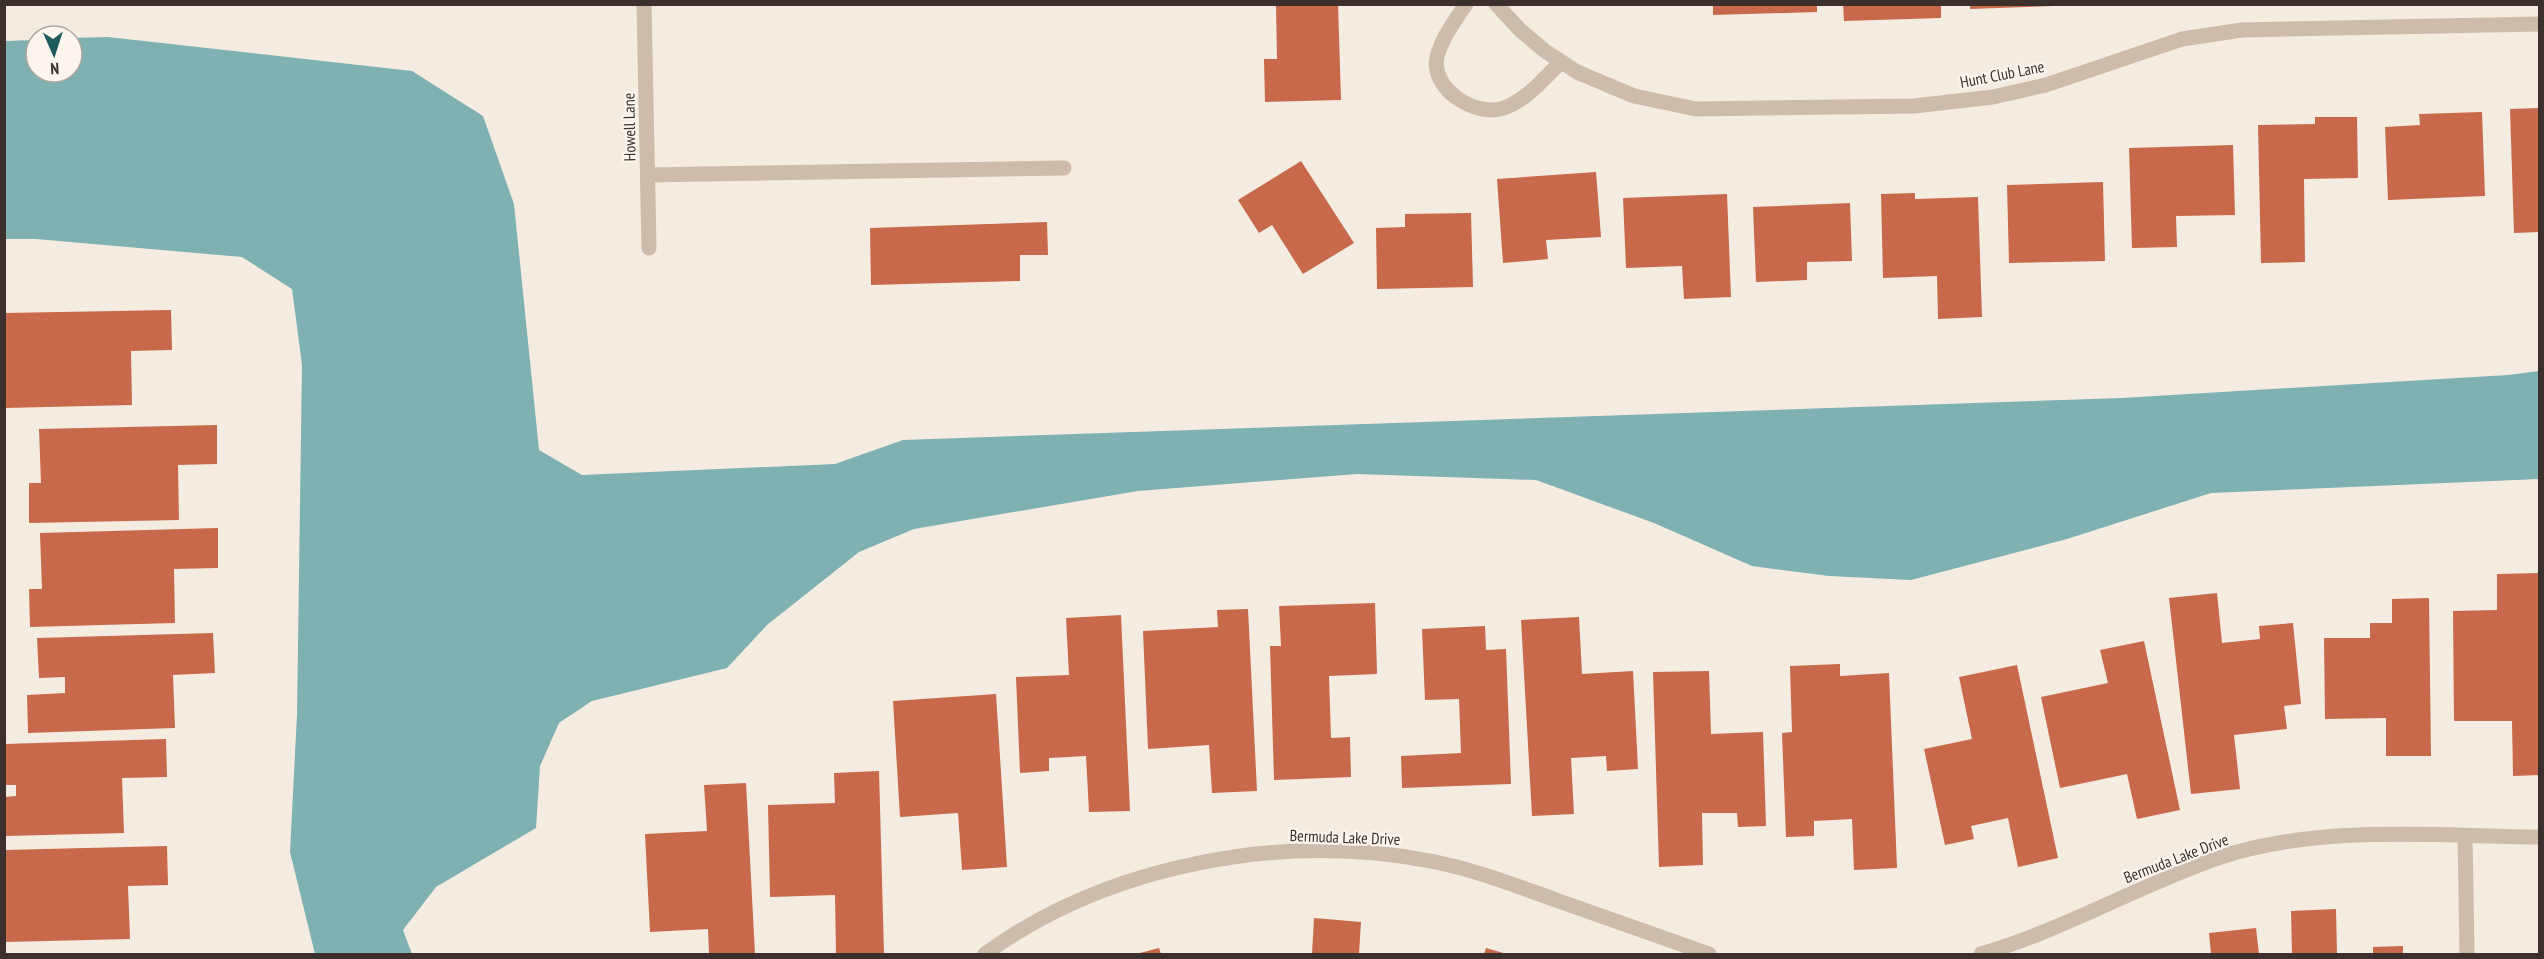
<svg xmlns="http://www.w3.org/2000/svg" width="2544" height="959" viewBox="0 0 2544 959" font-family="'PT Sans Narrow',sans-serif">
	<rect width="100%" height="100%" fill="#f4ebe1"/>
	<!-- water -->
	<path fill="#7fb0b2" d="M 108,37 L 412,71 L 483,116 L 514,204 L 539,450 L 582,475 L 835,464 L 903,440 L 2122,398 L 2508,375 L 2539,371 L 2539,479 L 2211,493 L 2067,539 L 1911,580 L 1829,576 L 1752,566 L 1654,523 L 1536,480 L 1357,474 L 1138,491 L 914,529 L 859,552 L 767,625 L 727,668 L 592,701 L 559,723 L 540,766 L 536,828 L 436,887 L 403,930 L 412,954 L 315,954 L 290,852 L 297,715 L 302,365 L 292,289 L 242,257 L 36,239 L 5,239 L 5,41 L 36,40 L 36,72 L 72,72 L 72,38 Z"/>
	<!-- building -->
	<g fill="#c8694b">
		<path d="M 1338,4 L 1341,100 L 1265,102 L 1264,59 L 1277,59 L 1276,6 Z"/>
		<path d="M 1713,4 L 1817,4 L 1817,12 L 1713,15 Z"/>
		<path d="M 1843,4 L 1941,4 L 1941,18 L 1844,21 Z"/>
		<path d="M 1970,5 L 2053,5 L 2053,6 L 1970,9 Z"/>
		<path d="M 2540,108 L 2540,232 L 2514,233 L 2510,109 Z"/>
		<path d="M 2482,112 L 2485,196 L 2388,200 L 2385,127 L 2420,125 L 2419,114 Z"/>
		<path d="M 2315,117 L 2357,117 L 2358,178 L 2304,179 L 2305,262 L 2261,263 L 2258,125 L 2315,124 Z"/>
		<path d="M 2233,145 L 2235,215 L 2176,216 L 2177,247 L 2132,248 L 2129,148 Z"/>
		<path d="M 1301,161 L 1354,243 L 1303,274 L 1272,225 L 1259,233 L 1238,200 Z"/>
		<path d="M 1596,172 L 1601,237 L 1546,240 L 1548,259 L 1503,263 L 1497,179 Z"/>
		<path d="M 2103,182 L 2105,261 L 2009,263 L 2007,185 Z"/>
		<path d="M 1915,193 L 1915,199 L 1978,197 L 1982,317 L 1938,319 L 1937,276 L 1883,278 L 1881,194 Z"/>
		<path d="M 1727,194 L 1731,297 L 1684,299 L 1682,266 L 1626,268 L 1623,198 Z"/>
		<path d="M 1850,203 L 1852,261 L 1807,262 L 1807,280 L 1756,282 L 1753,207 Z"/>
		<path d="M 1471,213 L 1473,287 L 1377,289 L 1376,228 L 1405,227 L 1405,214 Z"/>
		<path d="M 1047,222 L 1048,255 L 1020,255 L 1020,281 L 871,285 L 870,228 Z"/>
		<path d="M 171,310 L 172,350 L 131,351 L 132,405 L 4,408 L 4,313 Z"/>
		<path d="M 217,425 L 217,464 L 178,465 L 179,520 L 29,523 L 29,483 L 41,483 L 39,429 Z"/>
		<path d="M 218,528 L 218,568 L 174,569 L 175,623 L 30,627 L 29,589 L 42,589 L 40,533 Z"/>
		<path d="M 2540,573 L 2540,775 L 2513,776 L 2512,721 L 2454,721 L 2453,611 L 2497,610 L 2497,574 Z"/>
		<path d="M 2217,593 L 2222,643 L 2260,639 L 2259,626 L 2293,623 L 2301,704 L 2284,706 L 2287,729 L 2234,735 L 2240,789 L 2191,794 L 2169,598 Z"/>
		<path d="M 2429,598 L 2431,756 L 2386,756 L 2386,718 L 2325,719 L 2324,638 L 2370,638 L 2370,623 L 2392,623 L 2392,599 Z"/>
		<path d="M 1375,603 L 1377,674 L 1329,676 L 1331,738 L 1350,737 L 1351,777 L 1274,780 L 1270,646 L 1281,646 L 1279,606 Z"/>
		<path d="M 1248,609 L 1257,791 L 1212,793 L 1209,745 L 1148,749 L 1143,631 L 1218,627 L 1217,610 Z"/>
		<path d="M 1121,615 L 1130,811 L 1089,812 L 1086,756 L 1049,758 L 1049,771 L 1020,773 L 1016,677 L 1069,675 L 1066,618 Z"/>
		<path d="M 1579,617 L 1582,674 L 1633,671 L 1638,769 L 1607,771 L 1606,756 L 1571,758 L 1574,814 L 1532,816 L 1521,620 Z"/>
		<path d="M 1485,626 L 1486,650 L 1506,649 L 1511,784 L 1402,788 L 1401,756 L 1461,753 L 1459,699 L 1425,700 L 1422,629 Z"/>
		<path d="M 213,633 L 215,673 L 173,675 L 175,728 L 28,733 L 27,695 L 65,693 L 65,677 L 39,678 L 37,638 Z"/>
		<path d="M 2144,641 L 2180,810 L 2137,819 L 2127,774 L 2060,788 L 2041,697 L 2108,683 L 2100,650 Z"/>
		<path d="M 1840,664 L 1840,676 L 1889,673 L 1897,868 L 1854,870 L 1852,819 L 1814,821 L 1814,836 L 1786,837 L 1782,733 L 1792,732 L 1790,666 Z"/>
		<path d="M 2017,665 L 2058,858 L 2018,867 L 2008,818 L 1971,826 L 1974,839 L 1945,845 L 1924,749 L 1972,739 L 1959,677 Z"/>
		<path d="M 1709,671 L 1711,734 L 1763,732 L 1766,826 L 1738,827 L 1737,813 L 1702,813 L 1703,865 L 1659,867 L 1653,672 Z"/>
		<path d="M 996,694 L 1007,867 L 962,870 L 958,813 L 900,817 L 893,701 Z"/>
		<path d="M 166,739 L 167,777 L 122,778 L 124,833 L 5,836 L 5,797 L 16,796 L 16,785 L 4,785 L 4,744 Z"/>
		<path d="M 879,771 L 884,953 L 836,954 L 835,895 L 770,897 L 768,805 L 835,803 L 834,773 Z"/>
		<path d="M 746,783 L 755,954 L 709,954 L 708,929 L 650,932 L 645,834 L 707,831 L 704,785 Z"/>
		<path d="M 167,846 L 168,885 L 128,886 L 130,939 L 4,942 L 4,850 Z"/>
		<path d="M 2336,909 L 2337,954 L 2292,954 L 2291,911 Z"/>
		<path d="M 1314,918 L 1361,922 L 1359,954 L 1312,954 Z"/>
		<path d="M 2256,928 L 2259,954 L 2211,954 L 2209,933 Z"/>
		<path d="M 2403,946 L 2403,954 L 2373,954 L 2373,947 Z"/>
		<path d="M 1159,948 L 1161,954 L 1136,954 Z"/>
		<path d="M 1486,948 L 1507,954 L 1484,954 Z"/>
	</g>
	<g fill="none" stroke-linecap="round" stroke-linejoin="round">
		<!-- minor -->
		<g stroke="#cdbbac" stroke-width="15">
			<path d="M 644,4 L 649,248"/>
			<path d="M 1466,4 C 1455,21 1442,37 1437,57 C 1430,89 1476,118 1504,108 C 1527,100 1544,78 1561,62"/>
			<path d="M 1496,4 L 1520,30 L 1545,51 L 1577,72 L 1634,96 L 1696,109 L 1914,106 L 1993,97 L 2046,85 L 2182,39 L 2242,30 L 2540,24"/>
			<path d="M 648,175 L 1064,168"/>
			<path d="M 2465,836 L 2467,954"/>
			<path d="M 985,954 C 1107,865 1282,832 1430,861 C 1473,869 1514,885 1556,900 C 1607,918 1658,936 1709,954"/>
			<path d="M 1981,954 C 2063,930 2138,886 2218,858 C 2318,824 2435,836 2540,837"/>
		</g>
	</g>
	<g text-anchor="middle" stroke-width="4.5" stroke-linejoin="round" paint-order="stroke">
		<!-- street labels -->
		<g font-size="16" fill="#3b302b" stroke="#fbf5ee">
			<text transform="translate(2002 74) rotate(-11)" y="6">Hunt Club Lane</text>
			<text transform="translate(629 127) rotate(-91)" y="6">Howell Lane</text>
			<text transform="translate(1345 837) rotate(2)" y="6">Bermuda Lake Drive</text>
			<text transform="translate(2176 858) rotate(-21)" y="6">Bermuda Lake Drive</text>
		</g>
	</g>
	<!-- border -->
	<rect width="2544" height="959" fill="none" stroke="#3b302b" stroke-width="12"/>
	<!-- north arrow -->
	<g transform="translate(54 54) rotate(177)"><circle r="28" fill="#fbf5ee" stroke="#aea6a0" stroke-width="1.5"/>
	<path d="M0-4.5L10 22L0 15L-10 22Z" fill="#1f5a5e"/>
	<text y="-9" font-size="16" font-weight="bold" text-anchor="middle" fill="#3b302b">N</text>
	</g>
</svg>
